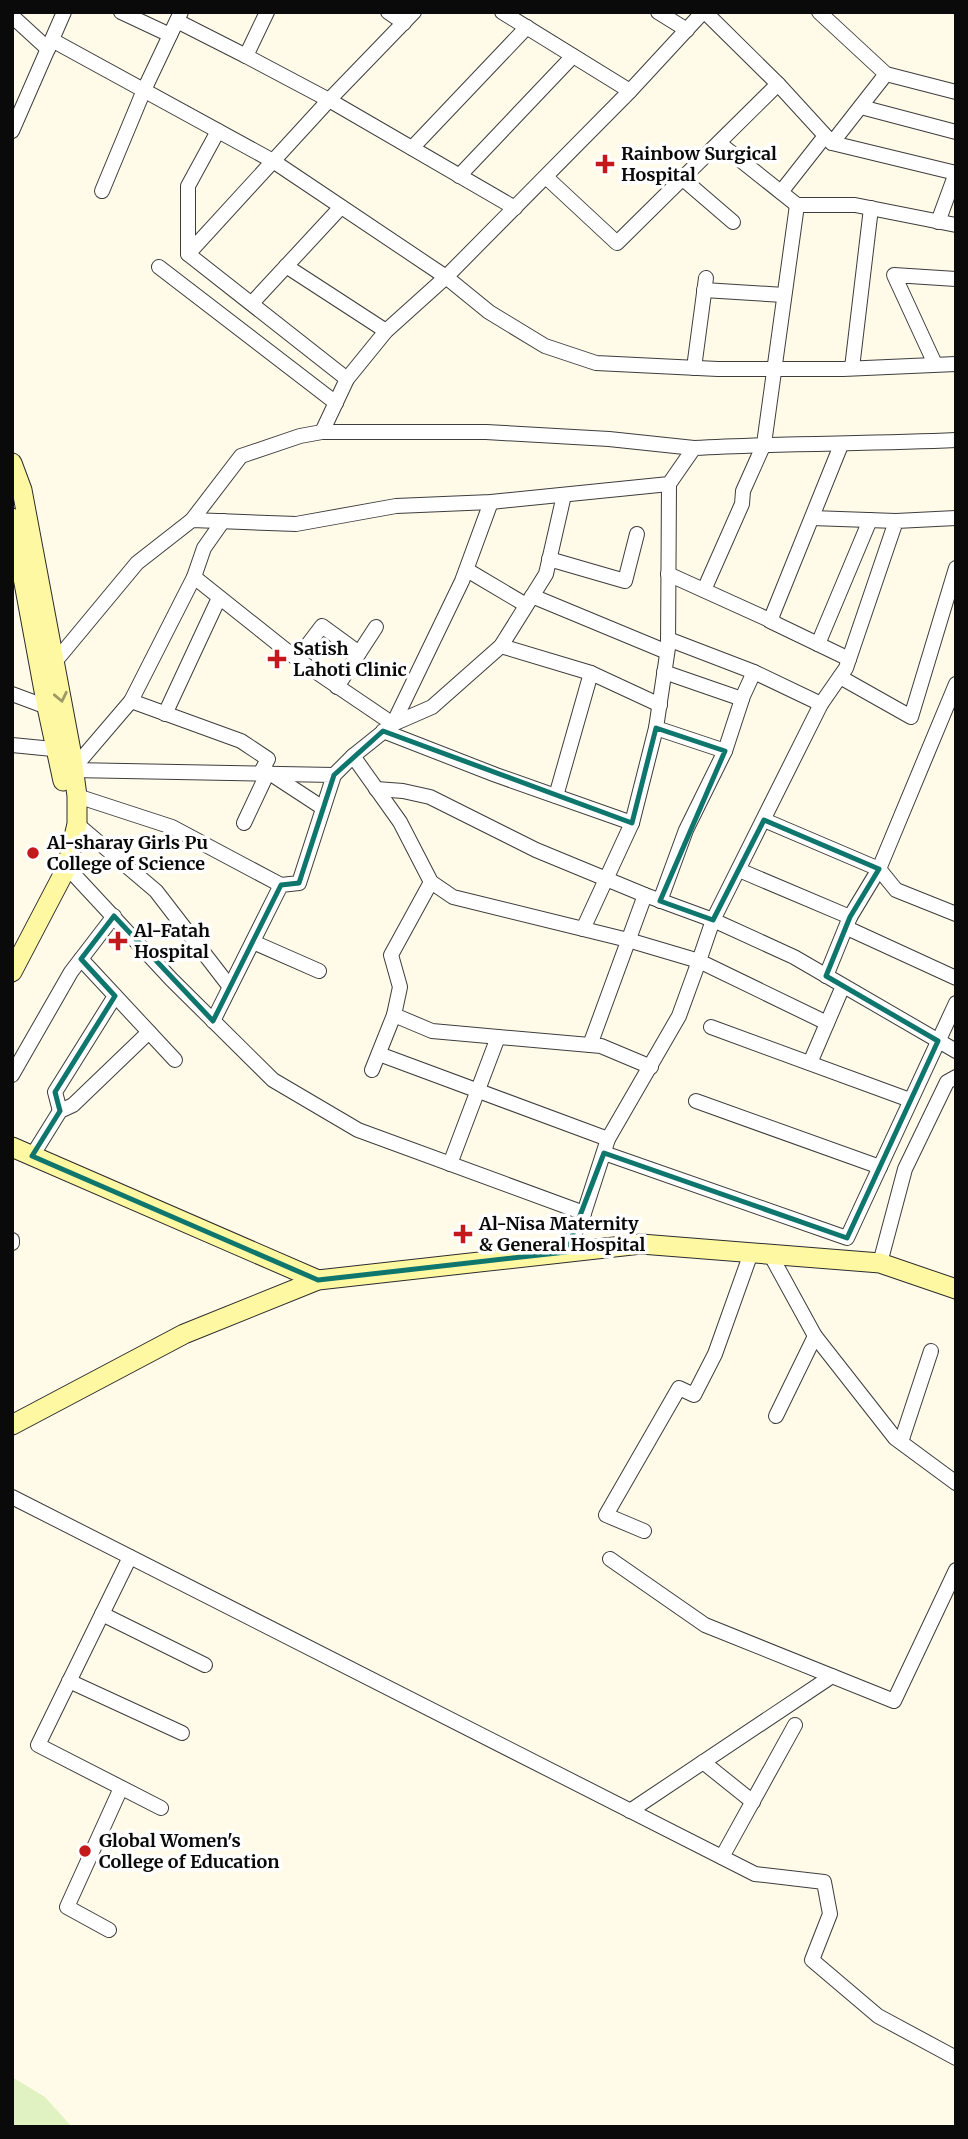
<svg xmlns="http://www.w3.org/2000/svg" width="968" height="2139" viewBox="0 0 968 2139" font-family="Merriweather,serif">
	<rect width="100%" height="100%" fill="#fffbe8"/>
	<!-- pitch -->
	<path fill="#e0f2c1" d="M 12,2077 L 45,2097 L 72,2127 L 12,2127 Z"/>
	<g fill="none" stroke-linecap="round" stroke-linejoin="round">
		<defs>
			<g id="minor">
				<path d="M 121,12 L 170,35"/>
				<path d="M 267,12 L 246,56 L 329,100 L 515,208"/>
				<path d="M 388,12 L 404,23"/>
				<path d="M 502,12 L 630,91"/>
				<path d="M 658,12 L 687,30"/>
				<path d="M 819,12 L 886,74 L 956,92"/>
				<path d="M 12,16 L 48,49"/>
				<path d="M 177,21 L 246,56"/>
				<path d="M 52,40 L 273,161 L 446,277 L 489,312 L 545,346 L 596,363 L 718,369 L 843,369 L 956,364"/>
				<path d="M 778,84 L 832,143 L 886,74"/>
				<path d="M 861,107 L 956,132"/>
				<path d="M 12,131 L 64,12"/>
				<path d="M 719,143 L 797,205 L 855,205 L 956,225"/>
				<path d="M 832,143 L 956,173 L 938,222"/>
				<path d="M 412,148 L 527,27"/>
				<path d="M 459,176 L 573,56"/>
				<path d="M 546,177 L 617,243 L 778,84 L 705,12"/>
				<path d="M 683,179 L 733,222"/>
				<path d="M 102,191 L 144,90 L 181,12"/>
				<path d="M 781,192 L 825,136"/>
				<path d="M 188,254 L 188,186 L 218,131"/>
				<path d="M 286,266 L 386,331"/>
				<path d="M 159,267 L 336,403"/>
				<path d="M 704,290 L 784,295"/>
				<path d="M 252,303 L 341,207"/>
				<path d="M 935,364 L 894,275 L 956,279"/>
				<path d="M 694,368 L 706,278"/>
				<path d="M 852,368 L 871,208"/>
				<path d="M 347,379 L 188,254 L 329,100 L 414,12"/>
				<path d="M 322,432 L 347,379 L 386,331 L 446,277 L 630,91 L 703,12"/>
				<path d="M 841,445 L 770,621 L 849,659"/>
				<path d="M 812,518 L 896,521"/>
				<path d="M 956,518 L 896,521 L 846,668 L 821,704 L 713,920 L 794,957 L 956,1051"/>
				<path d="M 192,520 L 241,456 L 300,436 L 322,432 L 486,432 L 609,439 L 694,448"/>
				<path d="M 549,559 L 625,581 L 637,534"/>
				<path d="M 467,570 L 526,605"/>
				<path d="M 668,574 L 774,622"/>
				<path d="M 194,577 L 297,659 L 393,724 L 432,707 L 501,646 L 546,574 L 564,495"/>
				<path d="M 704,590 L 742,504 L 743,491 L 764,444 L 797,205"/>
				<path d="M 532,596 L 667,652"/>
				<path d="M 668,639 L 754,672"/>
				<path d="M 818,644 L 870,520"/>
				<path d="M 501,646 L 591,673"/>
				<path d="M 297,659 L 322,626 L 359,653"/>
				<path d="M 54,663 L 137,563 L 192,520 L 296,524 L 396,506 L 491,502 L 669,484 L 694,448 C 781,443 869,444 956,440"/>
				<path d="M 664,672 L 742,699"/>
				<path d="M 840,677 L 911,717 L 956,568"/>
				<path d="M 337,687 L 376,627"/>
				<path d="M 12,694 L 47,707"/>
				<path d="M 131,701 L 194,577 L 204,548 L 223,521"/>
				<path d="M 165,714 L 219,598"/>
				<path d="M 656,728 L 725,751 L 743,696 L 754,672 L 821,704"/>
				<path d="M 383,731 L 496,775 L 632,823"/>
				<path d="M 12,745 L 63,750"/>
				<path d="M 353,756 L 393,724 L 462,581 L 491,502"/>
				<path d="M 72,770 L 334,775 L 299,883 L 281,885 L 213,1021"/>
				<path d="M 72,770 L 131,701 L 241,741 L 268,759 L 261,772"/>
				<path d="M 334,775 L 353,756 L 400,822 L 431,882 L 453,897 L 628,940 L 699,961 L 679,1016 L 608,1139 L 584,1213"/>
				<path d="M 376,789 L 403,791 L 430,797 L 536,850 L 645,895 L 713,920 L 699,961 L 827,1023"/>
				<path d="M 77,796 L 172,827 L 281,885"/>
				<path d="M 556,796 L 591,673 L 660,705"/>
				<path d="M 764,820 L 879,869 L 896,890 L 956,914"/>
				<path d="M 244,823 L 268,772 L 323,808"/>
				<path d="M 77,824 L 156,891 L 230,987"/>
				<path d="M 67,867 L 171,979 L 273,1080 L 358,1130 L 584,1213 L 566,1252"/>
				<path d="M 739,870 L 850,917 L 826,976"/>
				<path d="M 431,882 L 391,955 L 400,987 L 394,1015 L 432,1031 L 601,1046 L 651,1067"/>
				<path d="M 660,901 L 686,830 L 725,751"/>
				<path d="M 850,917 L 879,869 L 956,684"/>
				<path d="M 847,928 L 956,978"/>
				<path d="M 583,929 L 632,823 L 656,728 L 668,648 L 669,484"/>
				<path d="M 253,942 L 319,971"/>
				<path d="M 81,959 L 175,1060"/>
				<path d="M 711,1027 L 910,1100"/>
				<path d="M 590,1045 L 645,895"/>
				<path d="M 379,1054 L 608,1139"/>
				<path d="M 810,1063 L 843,986"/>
				<path d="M 372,1070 L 394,1015"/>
				<path d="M 12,1075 L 71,972 L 114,916"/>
				<path d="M 696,1101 L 880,1167"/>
				<path d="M 60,1111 L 55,1092 L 115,996"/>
				<path d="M 604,1153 L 847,1238 L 956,1003"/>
				<path d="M 32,1156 L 60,1111 L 73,1105 L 149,1032"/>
				<path d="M 450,1164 L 498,1037"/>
				<path d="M 12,1240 L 12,1243"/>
				<path d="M 770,1254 L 815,1336 L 895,1438 L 956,1483"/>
				<path d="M 880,1263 L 905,1169 L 947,1082 L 956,1077"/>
				<path d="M 776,1416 L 815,1336"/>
				<path d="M 901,1442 L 931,1351"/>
				<path d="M 12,1497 L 755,1874 L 824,1882 L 830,1914 L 812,1960 L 878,2016 L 956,2058"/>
				<path d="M 644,1531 L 606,1515 L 679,1388 L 694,1395 L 715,1354 L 751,1253"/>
				<path d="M 130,1557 L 38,1745 L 161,1808"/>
				<path d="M 610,1559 L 705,1625 L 894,1701 L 956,1570"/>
				<path d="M 102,1614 L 205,1665"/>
				<path d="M 69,1681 L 182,1733"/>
				<path d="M 703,1762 L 753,1802"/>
				<path d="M 630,1811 L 832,1676"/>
				<path d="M 722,1857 L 795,1725"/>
				<path d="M 109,1930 L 67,1907 L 121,1788"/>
			</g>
			<g id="secondary">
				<path d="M 12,463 L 22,490 L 71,751 L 77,796 L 77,824 L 67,867 L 12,972"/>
				<path d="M 12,518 L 47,707 L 63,781"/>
				<path d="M 12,1147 L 318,1280"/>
				<path d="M 12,1425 L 184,1334 L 318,1280 L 641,1244 L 880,1263 L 956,1289"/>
			</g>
		</defs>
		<!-- minor casing -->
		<use href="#minor" stroke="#3d3d3d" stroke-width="16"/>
		<!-- secondary casing -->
		<use href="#secondary" stroke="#2c2c2c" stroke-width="21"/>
		<!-- minor -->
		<use href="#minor" stroke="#fff" stroke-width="14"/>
		<!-- secondary -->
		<use href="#secondary" stroke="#fff8a3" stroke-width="19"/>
	</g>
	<!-- one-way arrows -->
	<defs><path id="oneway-chevron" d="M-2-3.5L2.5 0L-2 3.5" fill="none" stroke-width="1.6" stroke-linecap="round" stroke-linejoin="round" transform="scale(1.75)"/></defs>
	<use stroke="#9d9966" href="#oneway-chevron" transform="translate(61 697) rotate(78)"/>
	<!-- marked area -->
	<path fill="none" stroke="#0f766e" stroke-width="5" stroke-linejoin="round" d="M 656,728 L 725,751 L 660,901 L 713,920 L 764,820 L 879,869 L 850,917 L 826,976 L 938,1041 L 847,1238 L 604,1153 L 566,1252 L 318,1280 L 32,1156 L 60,1111 L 55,1092 L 115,996 L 81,959 L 114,916 L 213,1021 L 281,885 L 299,883 L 334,775 L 383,731 L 632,823 Z"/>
	<!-- markers -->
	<g fill="#c3191c" stroke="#fff" stroke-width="2.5">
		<path d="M601.5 153.5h7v7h7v7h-7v7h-7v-7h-7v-7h7z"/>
		<path d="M273.5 648.5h7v7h7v7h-7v7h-7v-7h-7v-7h7z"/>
		<circle cx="33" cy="853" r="7"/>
		<path d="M114.5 930.5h7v7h7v7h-7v7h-7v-7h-7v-7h7z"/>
		<path d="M459.5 1223.5h7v7h7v7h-7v7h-7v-7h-7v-7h7z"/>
		<circle cx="85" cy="1851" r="7"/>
	</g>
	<g text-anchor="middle" stroke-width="7" stroke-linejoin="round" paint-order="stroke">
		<!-- poi labels -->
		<g font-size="18" font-weight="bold" fill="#0a0a0a" stroke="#fff" text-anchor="start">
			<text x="621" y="160">Rainbow Surgical<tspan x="621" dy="21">Hospital</tspan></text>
			<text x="293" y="655">Satish<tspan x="293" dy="21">Lahoti Clinic</tspan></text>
			<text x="47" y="849">Al-sharay Girls Pu<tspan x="47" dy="21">College of Science</tspan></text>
			<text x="134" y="937">Al-Fatah<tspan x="134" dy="21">Hospital</tspan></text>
			<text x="479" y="1230">Al-Nisa Maternity<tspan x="479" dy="21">&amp; General Hospital</tspan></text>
			<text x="99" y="1847">Global Women's<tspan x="99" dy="21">College of Education</tspan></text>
		</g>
	</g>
	<!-- border -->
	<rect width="968" height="2139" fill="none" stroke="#0a0a0a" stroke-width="28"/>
</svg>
